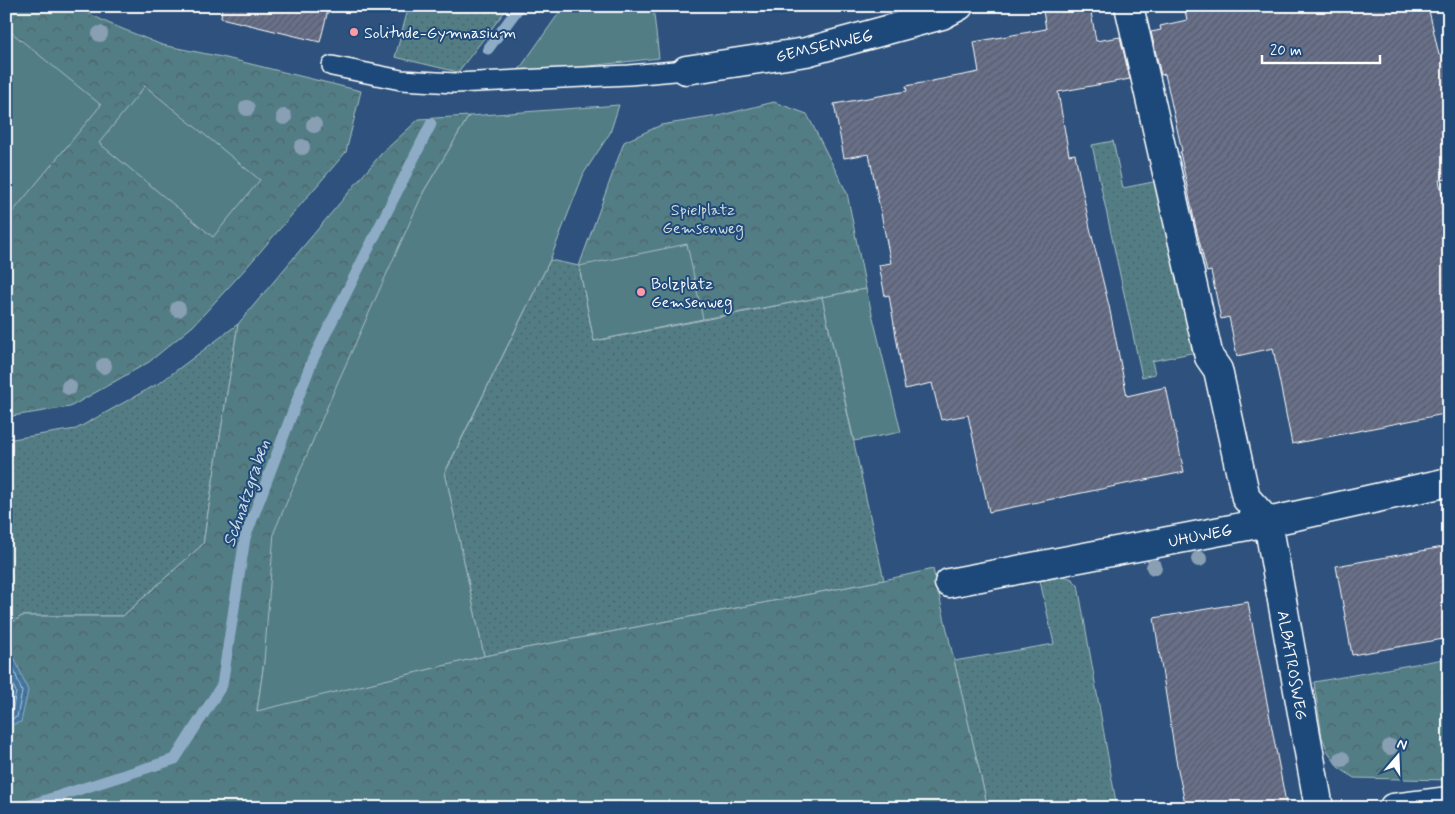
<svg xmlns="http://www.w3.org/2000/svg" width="1455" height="814" viewBox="0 0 1455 814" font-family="Mynerve,sans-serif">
	<defs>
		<pattern id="grass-dots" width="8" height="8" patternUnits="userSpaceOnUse" patternTransform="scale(1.25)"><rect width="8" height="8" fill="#527d85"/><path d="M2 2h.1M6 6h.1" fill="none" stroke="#4f6468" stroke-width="1.8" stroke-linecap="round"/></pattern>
		<pattern id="forest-crowns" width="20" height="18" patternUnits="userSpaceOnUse" patternTransform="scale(1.25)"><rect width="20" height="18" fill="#527d85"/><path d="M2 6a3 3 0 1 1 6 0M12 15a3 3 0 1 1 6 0" fill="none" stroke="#4f6468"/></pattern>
		<pattern id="water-ripples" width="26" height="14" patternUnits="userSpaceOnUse" patternTransform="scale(1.25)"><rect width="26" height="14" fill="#4374a0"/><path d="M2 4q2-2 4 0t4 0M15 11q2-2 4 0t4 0" fill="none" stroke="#485e72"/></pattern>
		<pattern id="building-hatch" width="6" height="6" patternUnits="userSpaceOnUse" patternTransform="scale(1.25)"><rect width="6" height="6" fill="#68708a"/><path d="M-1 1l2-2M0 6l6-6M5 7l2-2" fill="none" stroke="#595c68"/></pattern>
	</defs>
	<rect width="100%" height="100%" fill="#2e527d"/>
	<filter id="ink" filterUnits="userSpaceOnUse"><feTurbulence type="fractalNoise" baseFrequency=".02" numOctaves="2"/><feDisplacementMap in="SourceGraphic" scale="10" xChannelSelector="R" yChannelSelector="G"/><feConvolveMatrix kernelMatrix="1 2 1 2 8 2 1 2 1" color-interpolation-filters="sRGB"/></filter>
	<g filter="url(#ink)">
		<!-- grass -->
		<g fill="url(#grass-dots)" stroke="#a8bec2">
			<path d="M 409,6 L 509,6 L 458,72 L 395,57 Z"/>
			<path d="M 1113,141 L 1123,188 L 1158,181 L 1196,352 L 1152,361 L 1155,374 L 1142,377 L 1092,145 Z"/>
			<path d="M 550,260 L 579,266 L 594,341 L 822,297 L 884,580 L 484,656 L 445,473 Z"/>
			<path d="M 238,324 L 203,544 L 123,616 L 22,616 L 6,626 L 6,440 L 76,429 L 161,382 Z"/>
			<path d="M 1064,576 L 1072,579 L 1078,585 L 1117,808 L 988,808 L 954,661 L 1054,644 L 1040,581 Z"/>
		</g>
		<!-- forest -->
		<g fill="url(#forest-crowns)" stroke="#a8bec2">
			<path d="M 6,6 L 74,6 L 108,23 L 162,45 L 222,57 L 361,91 L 346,152 L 247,267 L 193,326 L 149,362 L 70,407 L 6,417 Z"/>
			<path d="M 774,102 L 807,114 L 847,193 L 866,289 L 703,319 L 594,341 L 579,266 L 624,142 L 661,125 L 718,116 Z"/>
			<path d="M 469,116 L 424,191 L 264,662 L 257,710 L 484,656 L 884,580 L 933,569 L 988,808 L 6,808 L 6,626 L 22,616 L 123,616 L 203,544 L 238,324 L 381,154 L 419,119 Z"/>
			<path d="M 1449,658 L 1449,780 L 1354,778 L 1338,767 L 1327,750 L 1322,737 L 1314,682 Z"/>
		</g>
		<!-- garden -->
		<g fill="#527d85" stroke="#a8bec2">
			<path d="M 564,6 L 653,6 L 659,58 L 572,68 L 518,71 Z"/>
			<path d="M 6,28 L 101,105 L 6,220 Z"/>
			<path d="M 145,86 L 260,180 L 213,237 L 99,143 Z"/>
			<path d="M 619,105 L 610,133 L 584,173 L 550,260 L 445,472 L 484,656 L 257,711 L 264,662 L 274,532 L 337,384 L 424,191 L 469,116 Z"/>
			<path d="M 687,244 L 703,319 L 594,341 L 579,266 Z"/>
			<path d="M 866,289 L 901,432 L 854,441 L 822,297 Z"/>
		</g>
		<!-- water -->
		<path fill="url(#water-ripples)" stroke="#8eacc6" d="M 6,657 L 15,659 L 28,691 L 21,722 L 6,726 Z"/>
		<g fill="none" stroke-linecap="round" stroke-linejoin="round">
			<!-- shore -->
			<g stroke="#b4c7d9" stroke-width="1">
				<path d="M 6,662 L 12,664 L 22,692 L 17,717 L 6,721"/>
				<path d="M 6,669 L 16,692 L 12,712 L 6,714"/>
			</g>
			<!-- stream -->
			<g stroke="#8eacc6" stroke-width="11">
				<path d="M 488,49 L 520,6"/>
				<path d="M 21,808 L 175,759 L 222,685 L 245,538 L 312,361 L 431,124"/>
			</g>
		</g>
		<!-- building -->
		<g fill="url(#building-hatch)" stroke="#fff">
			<path d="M 222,6 L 329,6 L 320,42 L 221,18 Z"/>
			<path d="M 1070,6 L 1090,6 L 1096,41 L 1120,37 L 1130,79 L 1058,92 L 1069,155 L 1075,154 L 1090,228 L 1109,306 L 1127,396 L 1166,387 L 1184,472 L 989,512 L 968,415 L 941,420 L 932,383 L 905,389 L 889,295 L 885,296 L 879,265 L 891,263 L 869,154 L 844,158 L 834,104 L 907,91 L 906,86 L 979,72 L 974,42 L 1046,29 L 1043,11 Z"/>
			<path d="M 1184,6 L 1428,6 L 1439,55 L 1449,53 L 1449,179 L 1439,180 L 1449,224 L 1449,413 L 1292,444 L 1273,348 L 1237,356 L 1229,317 L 1221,319 L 1211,271 L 1207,272 L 1195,224 L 1180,152 L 1182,151 L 1165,74 L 1161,75 L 1151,32 L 1161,30 L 1160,26 L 1187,20 Z"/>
			<path d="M 1449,546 L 1449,638 L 1352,655 L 1336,566 Z"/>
			<path d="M 1248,602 L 1287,808 L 1186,808 L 1176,760 L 1154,618 Z"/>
		</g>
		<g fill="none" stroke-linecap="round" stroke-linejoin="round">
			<defs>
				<path id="lane" d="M 332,66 L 401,80 L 455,83 L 629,75 L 686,70"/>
				<g id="street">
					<path d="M 1129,6 L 1209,357 L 1218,370 L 1246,498 L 1268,522"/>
					<path d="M 686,70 L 806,52 L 942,15 L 959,6"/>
					<path d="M 1268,522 L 1319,808"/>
					<path d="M 949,583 L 1268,522 L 1449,482"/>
					<path d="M 1393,808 L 1449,801"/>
				</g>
			</defs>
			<!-- lane casing -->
			<use href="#lane" stroke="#fff" stroke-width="22"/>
			<!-- street casing -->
			<use href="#street" stroke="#fff" stroke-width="31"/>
			<!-- lane -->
			<use href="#lane" stroke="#1f4a7a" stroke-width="19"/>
			<!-- street -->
			<use href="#street" stroke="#1f4a7a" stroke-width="28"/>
		</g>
		<!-- trees -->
		<g fill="#899fb3">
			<circle cx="100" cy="34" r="8"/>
			<circle cx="247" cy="108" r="8"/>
			<circle cx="284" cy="117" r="8"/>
			<circle cx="314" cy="125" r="8"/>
			<circle cx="302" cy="147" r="8"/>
			<circle cx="178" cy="309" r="8"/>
			<circle cx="104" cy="366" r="8"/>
			<circle cx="69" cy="387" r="8"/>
			<circle cx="1199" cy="559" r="8"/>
			<circle cx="1154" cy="567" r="8"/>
			<circle cx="1390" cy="747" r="8"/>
			<circle cx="1342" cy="759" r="8"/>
		</g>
	</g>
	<!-- markers -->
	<g fill="#ff9aa2" stroke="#1f4a7a" stroke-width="2">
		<circle cx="354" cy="32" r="5"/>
		<circle cx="641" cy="292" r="5"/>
	</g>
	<g text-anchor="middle" stroke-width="4" stroke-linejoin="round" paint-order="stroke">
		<!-- poi labels -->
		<g font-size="16" fill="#fff" stroke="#1f4a7a" text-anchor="start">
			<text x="364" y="38">Solitude-Gymnasium</text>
			<text x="651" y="289">Bolzplatz<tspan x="651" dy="18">Gemsenweg</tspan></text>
		</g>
		<!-- street labels -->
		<g font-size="16" fill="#fff" stroke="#1f4a7a">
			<text transform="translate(824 45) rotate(-13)" y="6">GEMSENWEG</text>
			<text transform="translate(1200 535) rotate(-11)" y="6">UHUWEG</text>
			<text transform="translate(1293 665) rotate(80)" y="6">ALBATROSWEG</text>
		</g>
		<!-- park labels -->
		<g font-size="16" fill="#d4dee0" stroke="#1f4a7a">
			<text x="703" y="215">Spielplatz<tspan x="703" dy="18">Gemsenweg</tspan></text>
		</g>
		<!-- water labels -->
		<g font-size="18" font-style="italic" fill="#d0dce7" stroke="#1f4a7a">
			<text transform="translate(246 493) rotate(-71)" y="6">Schnatzgraben</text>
		</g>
	</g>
	<!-- margin -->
	<rect width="1455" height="814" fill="none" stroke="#1f4a7a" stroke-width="25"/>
	<rect x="12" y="12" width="1430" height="789" fill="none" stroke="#fff" stroke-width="2" filter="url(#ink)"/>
	<!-- north arrow -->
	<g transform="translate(1398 756) rotate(19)" stroke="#1f4a7a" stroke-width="4" paint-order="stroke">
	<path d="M0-4L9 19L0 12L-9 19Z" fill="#ffffff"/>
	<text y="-8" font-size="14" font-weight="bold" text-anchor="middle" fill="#ffffff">N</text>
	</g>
	<!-- scale -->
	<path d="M1262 55v8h118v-8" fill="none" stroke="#ffffff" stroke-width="2.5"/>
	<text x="1270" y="55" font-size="15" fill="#ffffff" stroke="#1f4a7a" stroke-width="4" paint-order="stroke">20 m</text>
</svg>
